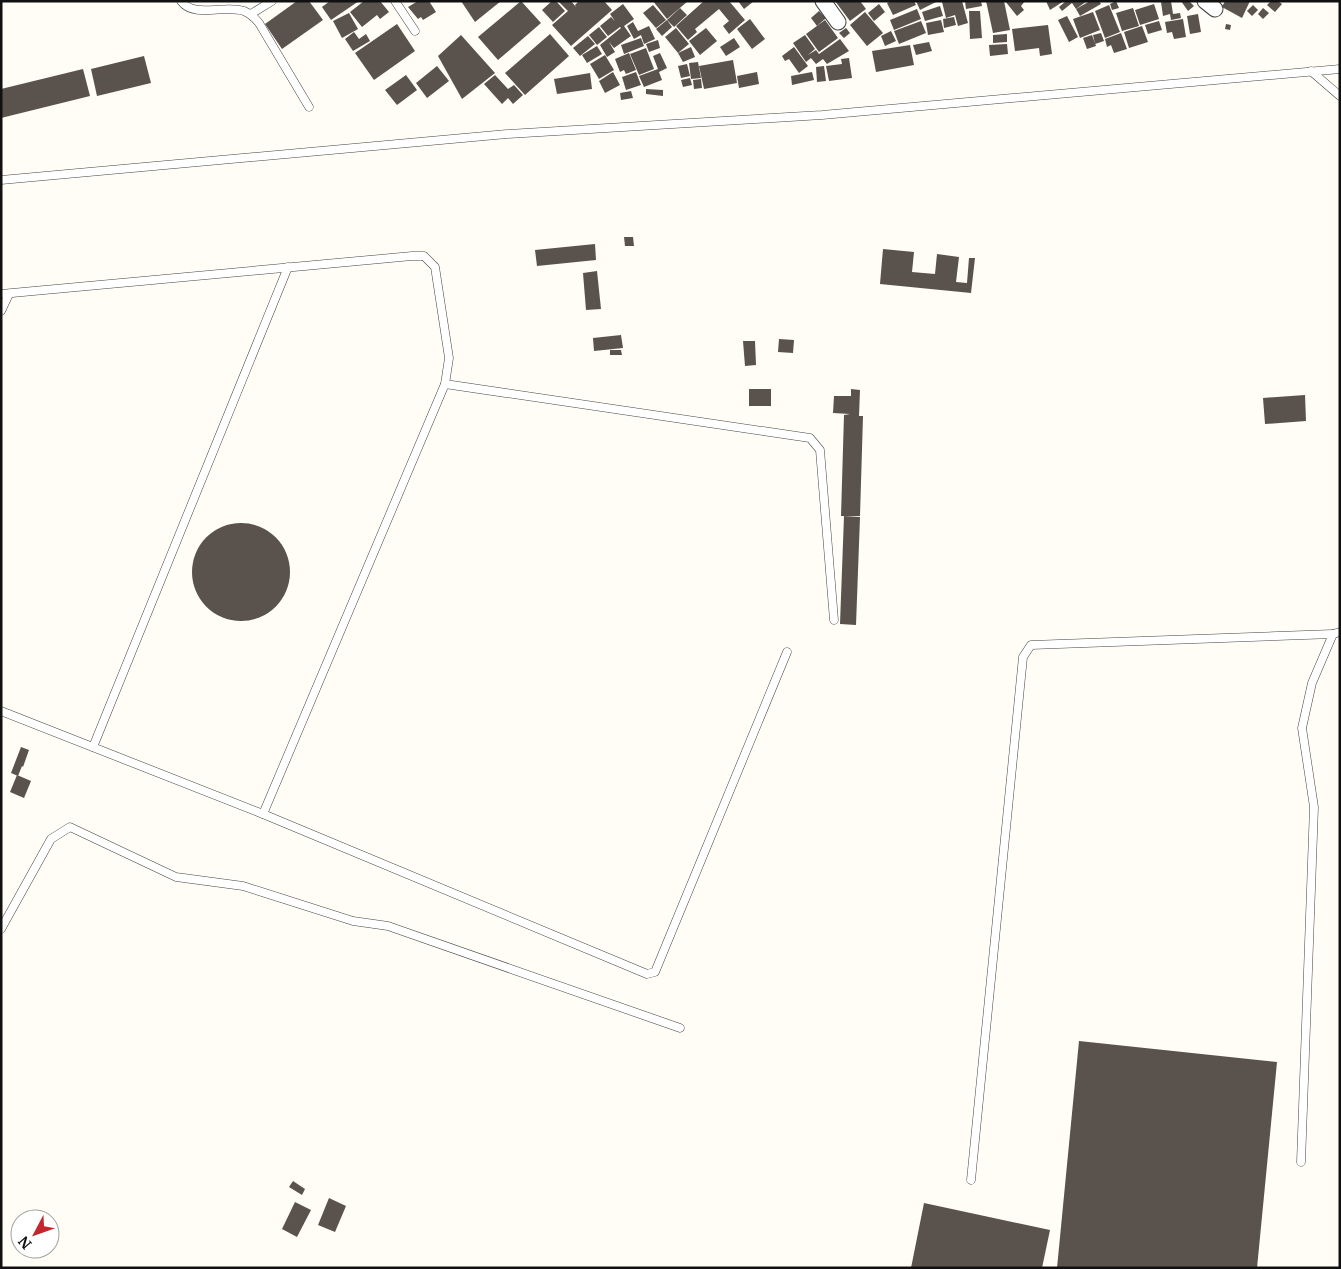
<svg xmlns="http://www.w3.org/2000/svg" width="1341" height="1269" viewBox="0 0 1341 1269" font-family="Merriweather,serif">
	<rect width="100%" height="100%" fill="#fffdf5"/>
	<!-- building -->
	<g fill="#5a524d">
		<path d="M 297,1 L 309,1 L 323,20 L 282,49 L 265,24 Z"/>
		<path d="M 330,1 L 359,1 L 331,20 L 322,7 Z"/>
		<path d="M 364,1 L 380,1 L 389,12 L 380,19 L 377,15 L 362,27 L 350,12 Z"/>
		<path d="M 418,1 L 429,1 L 436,12 L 423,20 L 421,17 L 418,19 L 408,7 Z"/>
		<path d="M 461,1 L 501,1 L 475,22 Z"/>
		<path d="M 521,1 L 541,23 L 498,60 L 478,37 Z"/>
		<path d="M 552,1 L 556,1 L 565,11 L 553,22 L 542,10 Z"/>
		<path d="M 558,1 L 571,1 L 576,7 L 575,5 L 579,1 L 604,1 L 612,10 L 571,46 L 552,25 L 568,11 Z"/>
		<path d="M 653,1 L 688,1 L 667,19 Z"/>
		<path d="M 704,1 L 729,1 L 745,20 L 729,34 L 723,26 L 729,21 L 719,9 L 695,29 L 697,32 L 688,40 L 676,26 Z"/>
		<path d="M 738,1 L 754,1 L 744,9 Z"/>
		<path d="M 835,1 L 860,1 L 866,9 L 850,21 Z"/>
		<path d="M 891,1 L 914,1 L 916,5 L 893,15 L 887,3 Z"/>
		<path d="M 916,1 L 938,1 L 920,10 Z"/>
		<path d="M 962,1 L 968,23 L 958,26 L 955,15 L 946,18 L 942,2 Z"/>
		<path d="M 965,1 L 981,1 L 982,6 L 966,9 Z"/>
		<path d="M 986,1 L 1004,1 L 1010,30 L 993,33 Z"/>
		<path d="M 1005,1 L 1025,1 L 1021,6 L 1024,10 L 1017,16 Z"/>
		<path d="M 1046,1 L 1064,1 L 1050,10 Z"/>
		<path d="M 1066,1 L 1087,1 L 1076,9 L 1072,3 L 1062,11 L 1059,7 Z"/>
		<path d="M 1090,1 L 1099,1 L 1101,4 L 1080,16 L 1076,9 Z"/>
		<path d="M 1116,1 L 1119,8 L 1112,10 L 1110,4 Z"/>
		<path d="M 1171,1 L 1173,14 L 1180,13 L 1181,18 L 1171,20 L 1170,14 L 1163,16 L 1161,2 Z"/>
		<path d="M 1181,1 L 1189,1 L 1194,6 L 1188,11 Z"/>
		<path d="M 1225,1 L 1250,1 L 1242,18 L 1222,7 Z"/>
		<path d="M 1271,1 L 1278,1 L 1282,4 L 1275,12 L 1267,5 Z"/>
		<path d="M 623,4 L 634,19 L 624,26 L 631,36 L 614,48 L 609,42 L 615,52 L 607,57 L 600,45 L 621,28 L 620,27 L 608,36 L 600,26 L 611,17 L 615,21 L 610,14 Z"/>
		<path d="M 879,4 L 885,12 L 874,21 L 868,13 Z"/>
		<path d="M 1154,4 L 1159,19 L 1140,25 L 1135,10 Z"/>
		<path d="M 653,5 L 666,20 L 656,28 L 643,13 Z"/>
		<path d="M 1109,5 L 1120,32 L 1105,38 L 1095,11 Z"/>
		<path d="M 1253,5 L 1258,10 L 1252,16 L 1247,11 Z"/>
		<path d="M 940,6 L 943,16 L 925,21 L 922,12 Z"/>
		<path d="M 680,8 L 687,15 L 674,27 L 667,20 Z"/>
		<path d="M 1133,8 L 1139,26 L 1122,31 L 1116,13 Z"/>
		<path d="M 1263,8 L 1269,13 L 1263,19 L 1258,14 Z"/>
		<path d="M 917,9 L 921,19 L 894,30 L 890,20 Z"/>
		<path d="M 819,11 L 826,18 L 817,26 L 811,18 Z"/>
		<path d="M 969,11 L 980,11 L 982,38 L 970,39 Z"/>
		<path d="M 865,12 L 883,33 L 867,46 L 850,25 Z"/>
		<path d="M 1093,12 L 1100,30 L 1080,38 L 1073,19 Z"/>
		<path d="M 349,13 L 358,29 L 342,38 L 333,21 Z"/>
		<path d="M 1198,14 L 1201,32 L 1190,34 L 1187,16 Z"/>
		<path d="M 1067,16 L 1078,37 L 1069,42 L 1058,20 Z"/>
		<path d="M 954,17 L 956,25 L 944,28 L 943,19 Z"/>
		<path d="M 750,19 L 765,39 L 752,49 L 737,29 Z"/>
		<path d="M 1183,19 L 1186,37 L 1174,39 L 1172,32 L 1167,33 L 1165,22 Z"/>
		<path d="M 667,20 L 672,27 L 662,36 L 656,29 Z"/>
		<path d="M 825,20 L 838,38 L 819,52 L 806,34 Z"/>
		<path d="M 941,20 L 944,32 L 928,35 L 926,23 Z"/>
		<path d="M 921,21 L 926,33 L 899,44 L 894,31 Z"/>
		<path d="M 1159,21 L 1162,30 L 1148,34 L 1145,25 Z"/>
		<path d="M 633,22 L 638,31 L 649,26 L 655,39 L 644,44 L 641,35 L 634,39 L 627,26 Z"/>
		<path d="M 397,24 L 415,51 L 374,80 L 355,53 Z"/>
		<path d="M 1226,24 L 1231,25 L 1230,30 L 1225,29 Z"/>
		<path d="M 1048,25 L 1052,54 L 1040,56 L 1039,48 L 1015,51 L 1012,29 Z"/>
		<path d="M 1142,26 L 1148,42 L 1129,48 L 1124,32 Z"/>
		<path d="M 599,27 L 607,37 L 597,45 L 589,35 Z"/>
		<path d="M 676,28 L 689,44 L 678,53 L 665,37 Z"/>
		<path d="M 706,28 L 717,41 L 700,55 L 689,41 Z"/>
		<path d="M 846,28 L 850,33 L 844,38 L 839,33 Z"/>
		<path d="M 891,31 L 896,41 L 885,46 L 881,36 Z"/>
		<path d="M 354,32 L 359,39 L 366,34 L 370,41 L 353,51 L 345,39 Z"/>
		<path d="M 1101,33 L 1104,41 L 1095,44 L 1093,35 Z"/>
		<path d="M 1121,33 L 1127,49 L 1114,53 L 1111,45 L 1107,47 L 1105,39 Z"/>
		<path d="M 550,34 L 569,56 L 525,95 L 505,73 Z"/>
		<path d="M 1007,34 L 1007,42 L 993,43 L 993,35 Z"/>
		<path d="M 461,35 L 495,73 L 462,99 L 438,56 Z"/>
		<path d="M 805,35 L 815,49 L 808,55 L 816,50 L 819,54 L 840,39 L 849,51 L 827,64 L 823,59 L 816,64 L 811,58 L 806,62 L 793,43 Z"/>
		<path d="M 1092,35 L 1096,46 L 1087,49 L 1083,38 Z"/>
		<path d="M 588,36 L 595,44 L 580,56 L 573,48 Z"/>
		<path d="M 641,38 L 644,46 L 624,54 L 621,45 Z"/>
		<path d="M 734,38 L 740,47 L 726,56 L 720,47 Z"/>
		<path d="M 658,40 L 660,48 L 649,52 L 646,44 Z"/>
		<path d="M 929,42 L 932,51 L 916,55 L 913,45 Z"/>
		<path d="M 1007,44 L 1008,54 L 990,56 L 989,45 Z"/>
		<path d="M 910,45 L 914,65 L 876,72 L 872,51 Z"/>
		<path d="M 597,46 L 602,54 L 587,63 L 582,55 Z"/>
		<path d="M 691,47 L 695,57 L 683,62 L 678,53 Z"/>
		<path d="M 794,47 L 808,66 L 799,73 L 789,59 L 785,61 L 782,56 Z"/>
		<path d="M 646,48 L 654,69 L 639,75 L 630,54 Z"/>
		<path d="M 629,53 L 636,70 L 626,74 L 624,70 L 620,72 L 615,59 Z"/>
		<path d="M 660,53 L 667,68 L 659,72 L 662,80 L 644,87 L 639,76 L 658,69 L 653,56 Z"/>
		<path d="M 605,55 L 614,70 L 599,79 L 590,64 Z"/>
		<path d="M 144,56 L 151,83 L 97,96 L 91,69 Z"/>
		<path d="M 849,58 L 852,78 L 829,81 L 826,66 L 842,64 L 841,59 Z"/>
		<path d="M 733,60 L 737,83 L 704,89 L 699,66 Z"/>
		<path d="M 698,62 L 701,78 L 691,79 L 689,63 Z"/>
		<path d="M 687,64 L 690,76 L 681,78 L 678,66 Z"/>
		<path d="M 437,66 L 449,81 L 427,98 L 416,83 Z"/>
		<path d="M 824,66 L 826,81 L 817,82 L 816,67 Z"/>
		<path d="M 83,69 L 90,96 L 1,118 L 1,89 Z"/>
		<path d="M 613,72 L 620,85 L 605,93 L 599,81 Z"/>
		<path d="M 636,72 L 641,85 L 626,90 L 622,77 Z"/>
		<path d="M 757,72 L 759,84 L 739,88 L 737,76 Z"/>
		<path d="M 812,72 L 814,80 L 792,85 L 791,76 Z"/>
		<path d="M 590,73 L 592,89 L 557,94 L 554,79 Z"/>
		<path d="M 406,75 L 417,90 L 397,105 L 385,90 Z"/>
		<path d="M 495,75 L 508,89 L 514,85 L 523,95 L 513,104 L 508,98 L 502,104 L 484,84 Z"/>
		<path d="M 690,78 L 692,85 L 683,87 L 681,80 Z"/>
		<path d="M 701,79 L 702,88 L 694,89 L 693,80 Z"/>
		<path d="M 646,89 L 663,90 L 663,96 L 646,94 Z"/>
		<path d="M 631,91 L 633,98 L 621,100 L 620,93 Z"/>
		<path d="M 624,237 L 633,237 L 634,246 L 625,246 Z"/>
		<path d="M 595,244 L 596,260 L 537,266 L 535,250 Z"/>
		<path d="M 883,249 L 914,252 L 912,272 L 935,274 L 937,254 L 959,257 L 956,282 L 967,283 L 969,258 L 975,258 L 971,293 L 880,284 Z"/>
		<path d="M 597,271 L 601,309 L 586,310 L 583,273 Z"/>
		<path d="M 621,335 L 623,348 L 594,351 L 593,338 Z"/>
		<path d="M 779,339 L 794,340 L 793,353 L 778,352 Z"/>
		<path d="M 743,341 L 755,341 L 756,365 L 745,366 Z"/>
		<path d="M 610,350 L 621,350 L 622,355 L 610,355 Z"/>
		<rect x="749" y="389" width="22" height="17"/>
		<path d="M 851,389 L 860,390 L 859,416 L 863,416 L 860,516 L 841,516 L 844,415 L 850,414 L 833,413 L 834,396 L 851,396 Z"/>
		<path d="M 1305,395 L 1306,421 L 1265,424 L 1263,398 Z"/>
		<path d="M 844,516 L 860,517 L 856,625 L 840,624 Z"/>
		<circle cx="241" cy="572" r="49"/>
		<path d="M 21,747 L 29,750 L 23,767 L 22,766 L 18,776 L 11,773 Z"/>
		<path d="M 17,775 L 31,781 L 24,798 L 10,792 Z"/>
		<path d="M 1079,1041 L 1277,1062 L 1257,1268 L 1057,1268 Z"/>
		<path d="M 293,1181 L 305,1189 L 302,1195 L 289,1187 Z"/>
		<path d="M 329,1198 L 346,1206 L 335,1232 L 318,1225 Z"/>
		<path d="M 295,1202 L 311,1210 L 297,1237 L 282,1229 Z"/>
		<path d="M 924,1203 L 1050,1230 L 1042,1268 L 911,1268 Z"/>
	</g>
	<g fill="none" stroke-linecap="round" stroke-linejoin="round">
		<defs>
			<g id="lane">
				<path d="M 181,1 C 194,19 226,4 244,11 C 251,14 255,18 259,23 L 309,107"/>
				<path d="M 395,1 L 415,31"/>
				<path d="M 251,14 L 272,1"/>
				<path d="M 1311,71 L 1340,96"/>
				<path d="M 1,180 L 507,134 L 822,115 L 1340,69"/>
				<path d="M 1,294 L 412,256 L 424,256 L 435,267 L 449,358 L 445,384 L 263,814"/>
				<path d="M 1,311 L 9,294"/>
				<path d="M 445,384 L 810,438 L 820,450 L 834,620"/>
				<path d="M 1,711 L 263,814 L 647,974 L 655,972 L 787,652"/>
				<path d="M 93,747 L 288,267"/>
				<path d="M 1,929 L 51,839 L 70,827 L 176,877 L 243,886 L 353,921 L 388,926 L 680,1028"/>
				<path d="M 1301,1162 L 1314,807 L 1302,728 L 1312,683 L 1333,634 L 1340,632"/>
				<path d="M 971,1180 L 1023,657 L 1031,645 L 1333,634"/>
			</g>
			<g id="street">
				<path d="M 823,1 L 838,22"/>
				<path d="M 1205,1 L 1215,9"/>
			</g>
		</defs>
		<!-- lane casing -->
		<use href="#lane" stroke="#444" stroke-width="9"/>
		<!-- street casing -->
		<use href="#street" stroke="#444" stroke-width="17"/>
		<!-- lane -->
		<use href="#lane" stroke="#fff" stroke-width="8"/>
		<!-- street -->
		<use href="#street" stroke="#fff" stroke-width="15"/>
	</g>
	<!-- border -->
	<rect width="1341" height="1269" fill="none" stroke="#111111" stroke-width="5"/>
	<!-- north arrow -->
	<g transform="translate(35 1234) rotate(229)"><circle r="24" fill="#ffffff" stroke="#a0a0a0"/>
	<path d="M0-4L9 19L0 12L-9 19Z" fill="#c4262e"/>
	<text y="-8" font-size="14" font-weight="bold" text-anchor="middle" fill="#111111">N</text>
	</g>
</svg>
